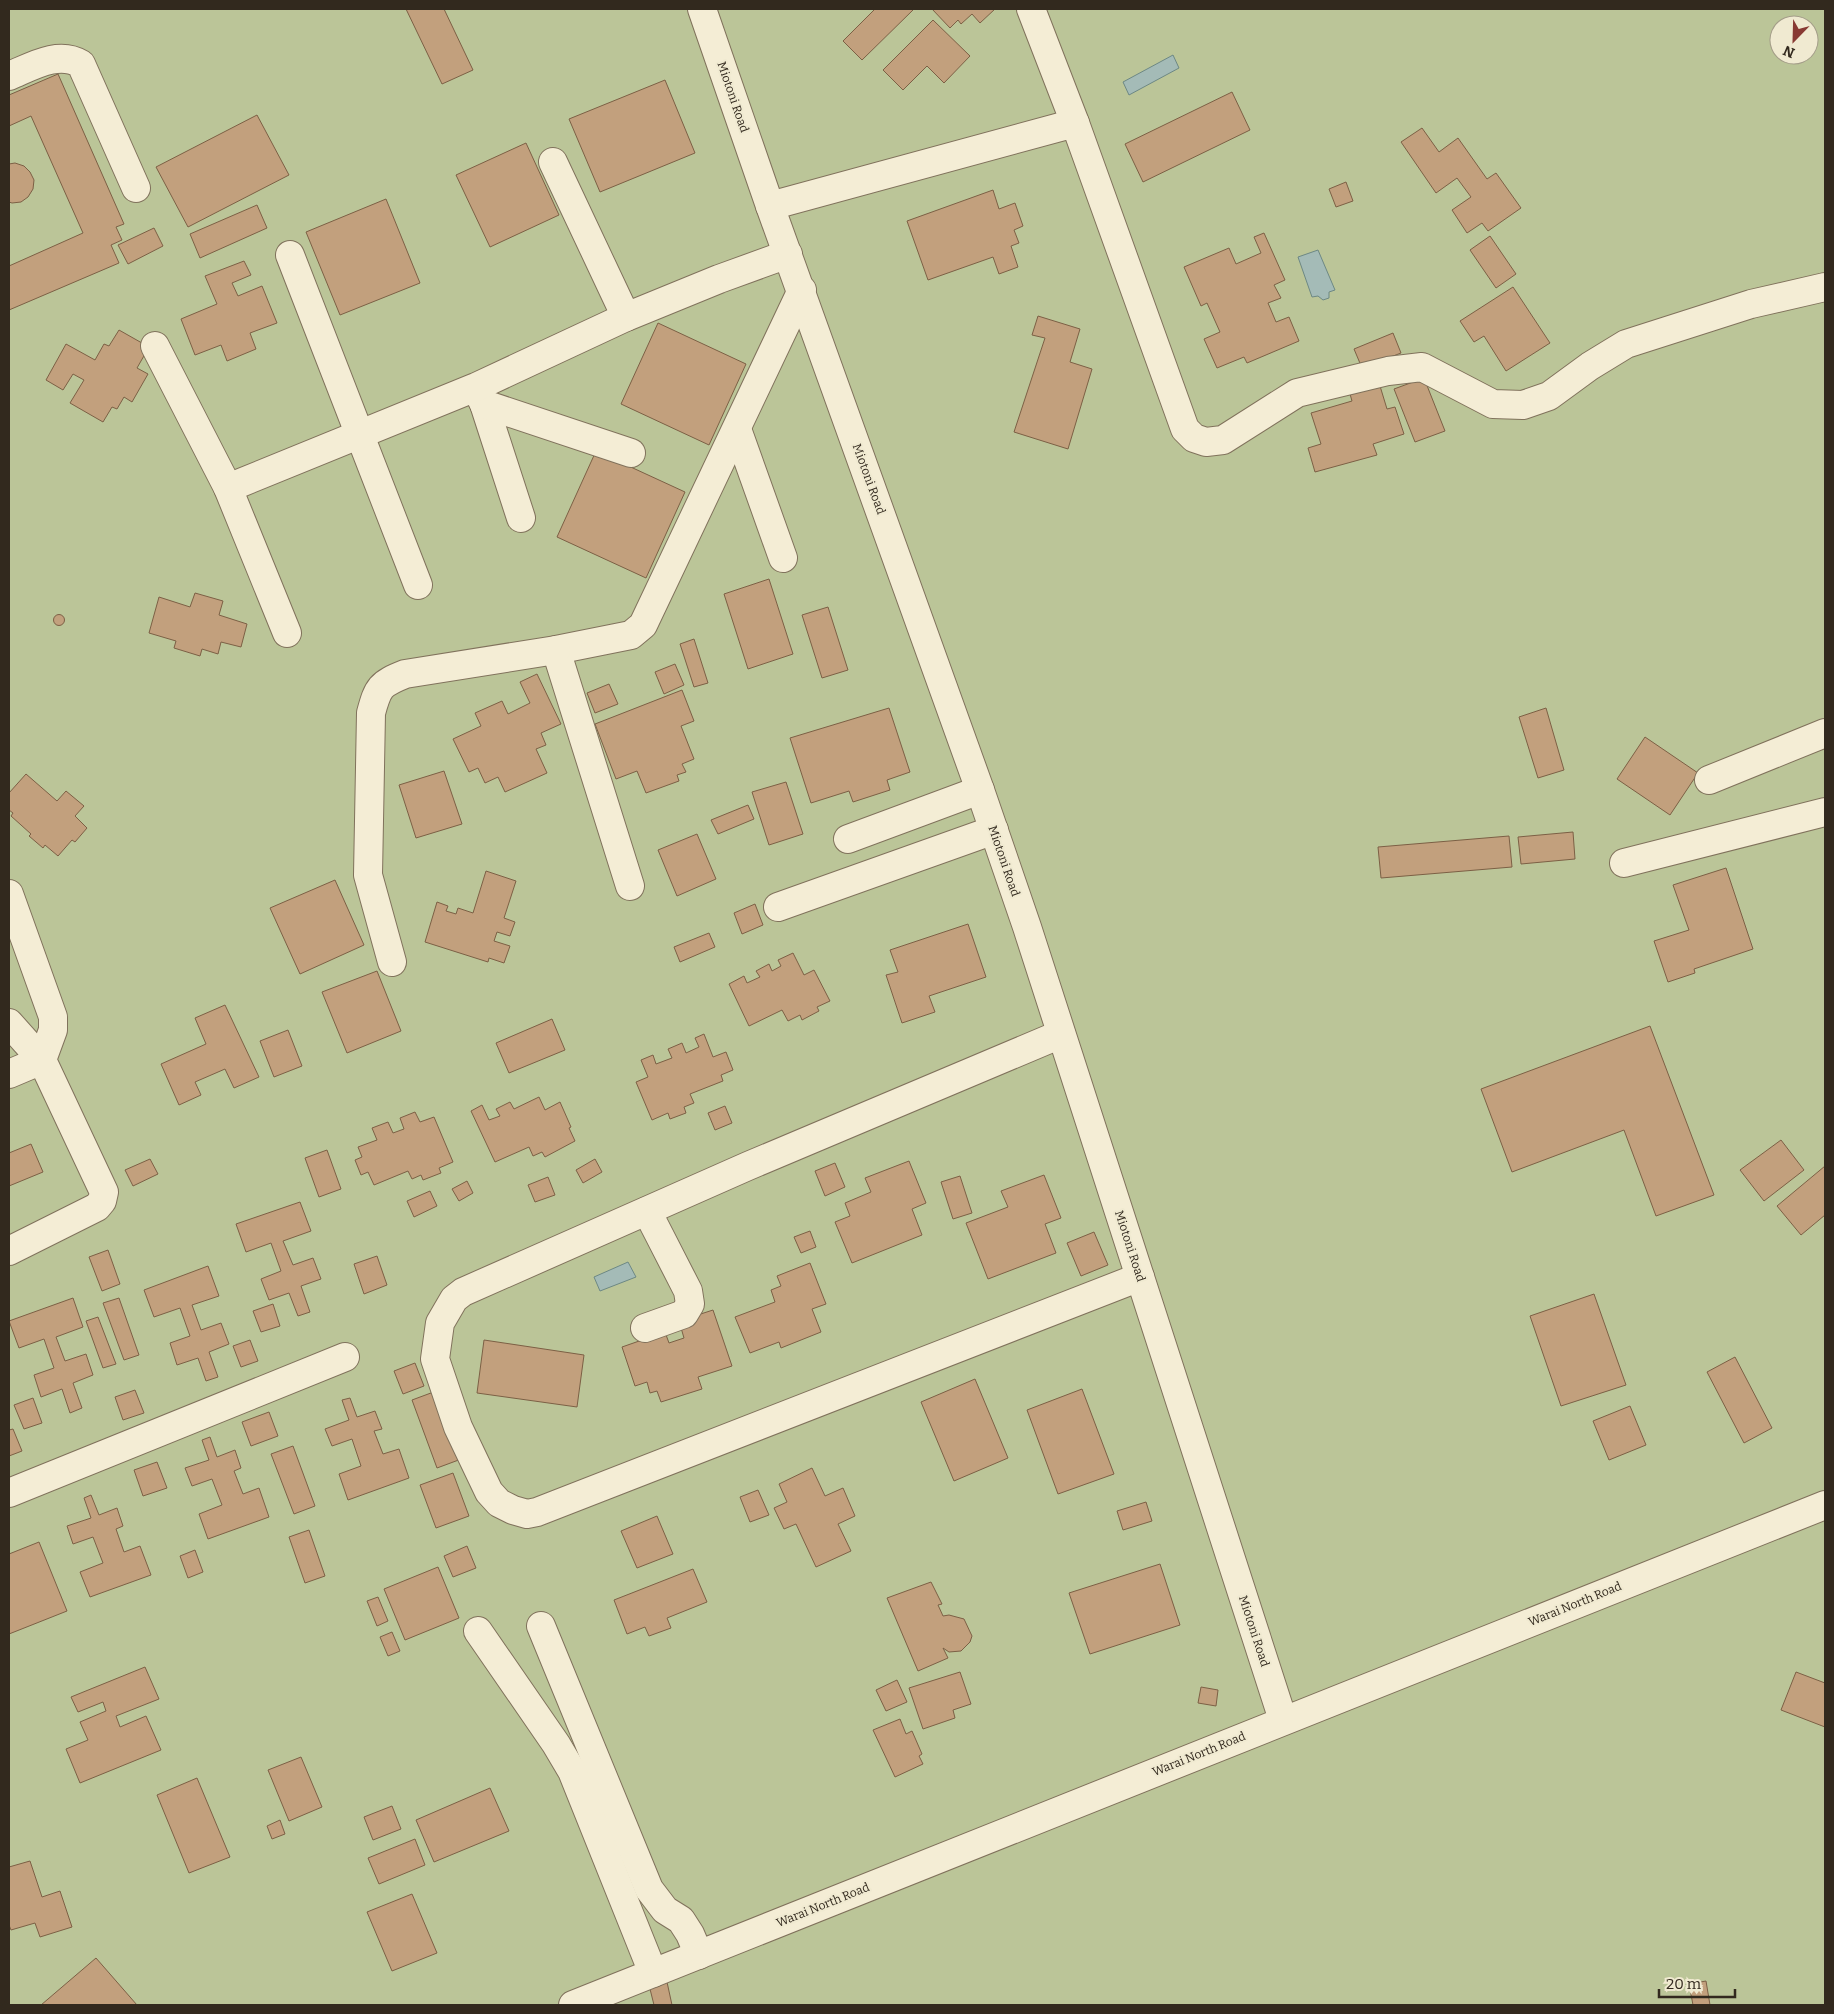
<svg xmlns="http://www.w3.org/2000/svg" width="1834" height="2014" viewBox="0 0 1834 2014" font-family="Bitter,serif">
	<rect width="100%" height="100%" fill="#e8e0c3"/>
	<!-- green -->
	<path fill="#bbc598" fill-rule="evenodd" d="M 9,9 L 1825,9 L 1825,2005 L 9,2005 ZM 1779,25 L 1809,25 L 1809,55 L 1779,55 Z"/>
	<!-- water -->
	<g fill="#a4bbb7" stroke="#6d8884">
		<path d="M 1173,55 L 1179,68 L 1129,95 L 1123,82 Z"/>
		<path d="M 1318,250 L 1335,290 L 1329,292 L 1329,298 L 1323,300 L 1318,296 L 1312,297 L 1298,257 Z"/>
		<path d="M 628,1262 L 636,1277 L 600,1291 L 594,1277 Z"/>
	</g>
	<!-- building -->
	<g fill="#c2a07d" stroke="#7c6045">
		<path d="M 406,9 L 444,9 L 473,70 L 442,84 Z"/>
		<path d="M 875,9 L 914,9 L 862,60 L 843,41 Z"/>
		<path d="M 932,9 L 995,9 L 980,23 L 972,14 L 961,24 L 958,20 L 950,28 Z"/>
		<path d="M 933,20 L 970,56 L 944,83 L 927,66 L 903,90 L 883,70 Z"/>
		<path d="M 58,74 L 124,224 L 116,227 L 122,240 L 111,245 L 119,263 L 9,310 L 9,266 L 83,233 L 31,116 L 9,126 L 9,95 Z"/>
		<path d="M 665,80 L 695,153 L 600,192 L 569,119 Z"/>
		<path d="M 1232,92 L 1250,130 L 1143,182 L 1125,144 Z"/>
		<path d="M 257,115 L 289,175 L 188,227 L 156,167 Z"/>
		<path d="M 1422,128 L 1439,152 L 1458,138 L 1487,179 L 1496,173 L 1521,208 L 1488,231 L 1482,223 L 1467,233 L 1452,210 L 1471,197 L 1457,178 L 1436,193 L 1401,142 Z"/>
		<path d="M 526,143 L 559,215 L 490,247 L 456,175 Z"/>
		<path d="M 15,163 L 24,166 L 30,172 L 34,180 L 33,189 L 28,197 L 21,202 L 12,203 L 9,202 L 9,164 Z"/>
		<path d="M 1346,182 L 1353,201 L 1336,207 L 1329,189 Z"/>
		<path d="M 993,190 L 999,209 L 1015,203 L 1023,226 L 1014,230 L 1019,243 L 1011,246 L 1018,267 L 999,274 L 993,257 L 928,280 L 907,221 Z"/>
		<path d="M 386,199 L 420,283 L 340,315 L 306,232 Z"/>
		<path d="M 257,205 L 267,228 L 200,258 L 190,234 Z"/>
		<path d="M 154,228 L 163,246 L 128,264 L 118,245 Z"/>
		<path d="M 1264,233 L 1285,280 L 1274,285 L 1281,298 L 1268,303 L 1276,322 L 1289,317 L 1299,341 L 1247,363 L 1244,357 L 1217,368 L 1204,339 L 1220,332 L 1207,303 L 1201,306 L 1184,267 L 1229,248 L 1236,264 L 1261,253 L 1254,237 Z"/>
		<path d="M 1490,236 L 1516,274 L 1496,288 L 1470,250 Z"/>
		<path d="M 244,261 L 251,275 L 232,283 L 238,296 L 262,286 L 277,323 L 250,333 L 256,349 L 227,361 L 221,345 L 195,355 L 181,319 L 217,304 L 205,276 Z"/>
		<path d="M 1513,287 L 1550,343 L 1506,371 L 1484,336 L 1474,342 L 1460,321 Z"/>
		<path d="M 1038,316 L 1080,329 L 1070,362 L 1092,369 L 1068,449 L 1014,432 L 1045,338 L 1032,335 Z"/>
		<path d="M 658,323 L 746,364 L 709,445 L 621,404 Z"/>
		<path d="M 119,330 L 149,347 L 137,368 L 148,374 L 132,402 L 124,397 L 117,409 L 112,407 L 103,422 L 70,403 L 84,380 L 73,374 L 63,390 L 46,380 L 66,344 L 95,360 L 104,344 L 109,346 Z"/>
		<path d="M 1393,333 L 1401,353 L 1362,368 L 1354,349 Z"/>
		<path d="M 1424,378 L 1445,431 L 1415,442 L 1394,389 Z"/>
		<path d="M 1380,386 L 1387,409 L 1395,407 L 1404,434 L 1373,444 L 1377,455 L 1315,472 L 1308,448 L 1321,444 L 1311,413 L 1352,401 L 1350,394 Z"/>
		<path d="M 596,451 L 685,492 L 646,578 L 557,537 Z"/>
		<path d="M 769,579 L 793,654 L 748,669 L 724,594 Z"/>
		<path d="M 195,593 L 223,601 L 219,615 L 247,624 L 241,647 L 221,642 L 218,654 L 202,649 L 200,656 L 174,648 L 176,641 L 149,633 L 159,597 L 190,607 Z"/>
		<path d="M 828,607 L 848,670 L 822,678 L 802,615 Z"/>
		<circle cx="59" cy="620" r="5.5"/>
		<path d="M 694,639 L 708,683 L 694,687 L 680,644 Z"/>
		<path d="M 675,664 L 684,685 L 664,694 L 655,672 Z"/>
		<path d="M 537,674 L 561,724 L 541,733 L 546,745 L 536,749 L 547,773 L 505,792 L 498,777 L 485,783 L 478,768 L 469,772 L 453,739 L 481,726 L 475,713 L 502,701 L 508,714 L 530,703 L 520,682 Z"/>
		<path d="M 609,684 L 618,704 L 595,713 L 587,693 Z"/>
		<path d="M 682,690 L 694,721 L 681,726 L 694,759 L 682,764 L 686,772 L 677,775 L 679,781 L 646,793 L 637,771 L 616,779 L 595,724 Z"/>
		<path d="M 889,708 L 910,772 L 887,780 L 890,790 L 853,802 L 849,791 L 811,803 L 790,738 Z"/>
		<path d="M 1546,708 L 1564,770 L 1538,778 L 1519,717 Z"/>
		<path d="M 1645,737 L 1698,773 L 1670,815 L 1617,779 Z"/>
		<path d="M 444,771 L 462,824 L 416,838 L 399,785 Z"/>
		<path d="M 26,774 L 57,801 L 66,791 L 84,806 L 75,816 L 87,828 L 75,842 L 72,840 L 58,856 L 45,845 L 43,848 L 29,836 L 31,834 L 11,816 L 13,813 L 9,810 L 9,793 Z"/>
		<path d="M 786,782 L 803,834 L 769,845 L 752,792 Z"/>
		<path d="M 748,805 L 754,819 L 718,834 L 711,820 Z"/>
		<path d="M 1573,832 L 1575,859 L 1521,864 L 1518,837 Z"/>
		<path d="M 697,834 L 716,879 L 677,896 L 658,850 Z"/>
		<path d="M 1509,836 L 1512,867 L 1381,878 L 1378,847 Z"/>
		<path d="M 1726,868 L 1753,949 L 1694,969 L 1695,973 L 1668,982 L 1654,941 L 1689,930 L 1673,885 Z"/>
		<path d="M 486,871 L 516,881 L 504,918 L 515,922 L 510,936 L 497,932 L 494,941 L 510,946 L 504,963 L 489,958 L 488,962 L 425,942 L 437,902 L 448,906 L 446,911 L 456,914 L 458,908 L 473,913 Z"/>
		<path d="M 335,880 L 364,945 L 300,974 L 270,908 Z"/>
		<path d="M 755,904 L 763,925 L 742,934 L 734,913 Z"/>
		<path d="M 968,924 L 986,977 L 929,996 L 935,1012 L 902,1023 L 886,975 L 898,972 L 890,950 Z"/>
		<path d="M 709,933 L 715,947 L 680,962 L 674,947 Z"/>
		<path d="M 793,953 L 804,975 L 814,970 L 830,1001 L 817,1007 L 819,1011 L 802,1020 L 800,1015 L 788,1021 L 782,1010 L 749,1026 L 729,984 L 744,976 L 747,983 L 760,977 L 756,971 L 769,964 L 772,971 L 781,966 L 778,960 Z"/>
		<path d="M 377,971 L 401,1031 L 347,1053 L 322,992 Z"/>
		<path d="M 225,1005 L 259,1077 L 234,1088 L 225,1069 L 195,1082 L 201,1095 L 179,1105 L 161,1064 L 206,1044 L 195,1018 Z"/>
		<path d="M 552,1019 L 565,1050 L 509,1073 L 496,1043 Z"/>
		<path d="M 1650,1026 L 1714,1195 L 1656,1216 L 1624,1130 L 1512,1172 L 1481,1089 Z"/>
		<path d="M 288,1030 L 302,1066 L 274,1077 L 260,1041 Z"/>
		<path d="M 704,1034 L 713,1057 L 726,1052 L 733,1070 L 721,1075 L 723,1081 L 690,1094 L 694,1103 L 684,1107 L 686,1113 L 670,1119 L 668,1113 L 652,1120 L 636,1082 L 648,1077 L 641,1060 L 653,1055 L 656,1064 L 672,1058 L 668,1049 L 682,1043 L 686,1053 L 699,1047 L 695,1038 Z"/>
		<path d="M 539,1097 L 545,1110 L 560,1102 L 571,1127 L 569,1128 L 575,1141 L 545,1157 L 542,1152 L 533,1156 L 529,1147 L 495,1162 L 471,1111 L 482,1105 L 489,1120 L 500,1116 L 496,1109 L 510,1102 L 514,1109 Z"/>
		<path d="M 725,1106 L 732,1123 L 715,1130 L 708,1113 Z"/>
		<path d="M 415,1112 L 420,1122 L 434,1117 L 453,1162 L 439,1168 L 441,1173 L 423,1180 L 421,1175 L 412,1179 L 408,1171 L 374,1185 L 368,1172 L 361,1175 L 355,1160 L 362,1157 L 358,1147 L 377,1140 L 372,1128 L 388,1122 L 393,1133 L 404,1129 L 400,1118 Z"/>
		<path d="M 1781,1140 L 1804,1170 L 1764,1201 L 1740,1170 Z"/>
		<path d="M 31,1144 L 43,1172 L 9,1186 L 9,1153 Z"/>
		<path d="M 327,1150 L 341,1189 L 319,1197 L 305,1158 Z"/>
		<path d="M 150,1159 L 158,1174 L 133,1186 L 125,1170 Z"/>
		<path d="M 595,1159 L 602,1172 L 583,1183 L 576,1170 Z"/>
		<path d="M 909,1161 L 926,1203 L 912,1209 L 922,1235 L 852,1263 L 835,1222 L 850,1216 L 845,1203 L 871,1192 L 865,1178 Z"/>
		<path d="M 835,1163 L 845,1187 L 825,1196 L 815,1171 Z"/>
		<path d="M 1825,1166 L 1825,1215 L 1801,1235 L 1777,1206 Z"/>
		<path d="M 1044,1175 L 1061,1218 L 1045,1224 L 1056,1253 L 988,1279 L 966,1223 L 1008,1207 L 1001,1191 Z"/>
		<path d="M 960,1176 L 972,1213 L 953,1219 L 941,1182 Z"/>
		<path d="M 548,1177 L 555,1195 L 535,1202 L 528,1185 Z"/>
		<path d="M 467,1181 L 473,1193 L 459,1201 L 452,1189 Z"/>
		<path d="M 430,1191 L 437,1206 L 414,1217 L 407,1201 Z"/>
		<path d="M 300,1202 L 311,1231 L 283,1241 L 293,1265 L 313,1258 L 321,1279 L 301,1286 L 310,1312 L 298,1316 L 289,1293 L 269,1300 L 261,1279 L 281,1271 L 271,1243 L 246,1252 L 236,1224 Z"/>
		<path d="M 810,1231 L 816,1247 L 801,1253 L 794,1237 Z"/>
		<path d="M 1094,1232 L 1108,1265 L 1081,1276 L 1067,1243 Z"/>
		<path d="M 108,1250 L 120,1284 L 102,1291 L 89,1257 Z"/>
		<path d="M 377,1256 L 387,1285 L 364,1294 L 354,1264 Z"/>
		<path d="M 810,1263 L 826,1304 L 812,1309 L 821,1332 L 781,1348 L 779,1342 L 750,1353 L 735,1317 L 775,1302 L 771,1290 L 781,1286 L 777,1276 Z"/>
		<path d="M 208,1266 L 219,1296 L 192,1305 L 201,1330 L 221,1323 L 229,1344 L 209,1352 L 218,1377 L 206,1381 L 198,1358 L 177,1365 L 170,1343 L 190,1336 L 180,1308 L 154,1317 L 144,1290 Z"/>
		<path d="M 1594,1294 L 1626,1385 L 1561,1406 L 1530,1316 Z"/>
		<path d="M 73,1298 L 83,1327 L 56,1337 L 65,1361 L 86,1354 L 93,1375 L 73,1383 L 82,1408 L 70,1413 L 62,1389 L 41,1397 L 34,1375 L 54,1368 L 44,1339 L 19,1348 L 9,1321 Z"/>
		<path d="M 119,1298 L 139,1355 L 124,1360 L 103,1303 Z"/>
		<path d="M 273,1304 L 280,1326 L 261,1332 L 253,1311 Z"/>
		<path d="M 713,1310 L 732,1366 L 698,1377 L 702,1389 L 661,1402 L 657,1391 L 650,1393 L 647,1382 L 635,1386 L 622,1347 L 665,1332 L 669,1343 L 684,1338 L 679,1321 Z"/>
		<path d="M 98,1317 L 116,1364 L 103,1368 L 86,1321 Z"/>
		<path d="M 250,1340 L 258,1361 L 241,1367 L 233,1346 Z"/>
		<path d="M 484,1340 L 584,1355 L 577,1407 L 477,1393 Z"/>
		<path d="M 1735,1357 L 1772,1428 L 1744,1443 L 1707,1372 Z"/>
		<path d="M 415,1363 L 424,1386 L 403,1394 L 394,1371 Z"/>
		<path d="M 975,1379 L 1008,1458 L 954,1481 L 921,1402 Z"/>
		<path d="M 1082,1389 L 1114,1474 L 1058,1494 L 1027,1410 Z"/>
		<path d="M 135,1390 L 144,1413 L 123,1420 L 115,1397 Z"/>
		<path d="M 439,1390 L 464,1458 L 437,1468 L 412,1400 Z"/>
		<path d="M 33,1398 L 42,1423 L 24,1429 L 14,1405 Z"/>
		<path d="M 350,1398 L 357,1417 L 375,1411 L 382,1429 L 374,1431 L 383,1454 L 399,1449 L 409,1478 L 348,1500 L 339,1474 L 361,1466 L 352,1439 L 332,1446 L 325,1429 L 349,1420 L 342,1400 Z"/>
		<path d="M 1630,1406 L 1646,1445 L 1609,1460 L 1593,1421 Z"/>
		<path d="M 269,1412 L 278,1436 L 251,1446 L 242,1422 Z"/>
		<path d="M 13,1429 L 22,1451 L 9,1456 L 9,1430 Z"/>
		<path d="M 210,1437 L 217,1457 L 235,1450 L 241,1468 L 234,1471 L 243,1494 L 259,1488 L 269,1517 L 208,1539 L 199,1514 L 222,1505 L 212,1479 L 192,1486 L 185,1468 L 209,1460 L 202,1440 Z"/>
		<path d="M 293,1446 L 315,1506 L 294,1514 L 271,1454 Z"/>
		<path d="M 157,1462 L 167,1488 L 143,1496 L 134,1470 Z"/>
		<path d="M 812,1468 L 825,1496 L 843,1488 L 855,1516 L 838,1524 L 851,1551 L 816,1567 L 796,1524 L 784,1529 L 774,1508 L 787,1502 L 779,1484 Z"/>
		<path d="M 453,1473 L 469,1516 L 436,1528 L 420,1485 Z"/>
		<path d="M 758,1490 L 769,1515 L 750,1522 L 740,1497 Z"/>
		<path d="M 91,1495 L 99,1515 L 117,1508 L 123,1526 L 116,1529 L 124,1552 L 140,1546 L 151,1575 L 90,1597 L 80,1572 L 103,1563 L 93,1537 L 73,1544 L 67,1526 L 91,1518 L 84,1498 Z"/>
		<path d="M 1146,1502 L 1152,1521 L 1123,1530 L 1117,1511 Z"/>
		<path d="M 657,1516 L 673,1554 L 637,1568 L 621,1531 Z"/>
		<path d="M 309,1530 L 325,1576 L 305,1583 L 289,1537 Z"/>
		<path d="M 39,1542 L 67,1611 L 9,1634 L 9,1554 Z"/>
		<path d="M 467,1546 L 476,1568 L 453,1577 L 444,1556 Z"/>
		<path d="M 195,1550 L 203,1572 L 188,1578 L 180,1556 Z"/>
		<path d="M 1160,1564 L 1180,1625 L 1090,1654 L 1069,1593 Z"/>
		<path d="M 438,1567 L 459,1618 L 405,1640 L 384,1589 Z"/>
		<path d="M 693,1569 L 707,1602 L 667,1618 L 671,1628 L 649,1636 L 645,1627 L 627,1634 L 614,1600 Z"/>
		<path d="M 931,1582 L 942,1604 L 938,1605 L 943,1616 L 949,1615 L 964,1619 L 972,1636 L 970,1642 L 961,1651 L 949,1652 L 943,1648 L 948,1658 L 918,1671 L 887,1598 Z"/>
		<path d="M 378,1597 L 388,1621 L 377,1626 L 367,1601 Z"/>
		<path d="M 392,1632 L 400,1651 L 388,1656 L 380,1637 Z"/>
		<path d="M 145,1667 L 159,1699 L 116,1716 L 120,1727 L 146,1716 L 161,1750 L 80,1783 L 66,1749 L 88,1740 L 80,1722 L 106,1711 L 103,1702 L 78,1712 L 71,1697 Z"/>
		<path d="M 960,1672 L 971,1704 L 953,1710 L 955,1718 L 923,1729 L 909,1688 Z"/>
		<path d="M 1796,1672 L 1825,1683 L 1825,1727 L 1781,1710 Z"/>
		<path d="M 897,1680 L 907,1702 L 886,1711 L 876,1690 Z"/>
		<path d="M 1201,1687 L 1218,1690 L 1216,1706 L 1198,1703 Z"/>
		<path d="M 900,1719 L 906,1734 L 912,1731 L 922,1754 L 919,1756 L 923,1764 L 895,1777 L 873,1730 Z"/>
		<path d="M 301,1757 L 322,1807 L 289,1821 L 268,1770 Z"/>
		<path d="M 197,1778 L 230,1857 L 189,1873 L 157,1795 Z"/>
		<path d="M 490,1788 L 509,1831 L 434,1862 L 416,1820 Z"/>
		<path d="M 392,1806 L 401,1829 L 373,1840 L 364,1817 Z"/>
		<path d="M 280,1820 L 285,1834 L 272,1839 L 267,1826 Z"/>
		<path d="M 415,1839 L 425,1865 L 379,1884 L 368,1858 Z"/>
		<path d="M 30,1861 L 42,1897 L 60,1891 L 72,1927 L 40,1937 L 35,1923 L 11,1930 L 9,1925 L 9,1867 Z"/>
		<path d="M 412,1894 L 437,1953 L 392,1971 L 367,1912 Z"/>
		<path d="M 96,1958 L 137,2005 L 41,2005 Z"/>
		<path d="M 1706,1981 L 1710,2005 L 1693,2005 L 1689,1984 Z"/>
		<path d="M 667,1982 L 672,2005 L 654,2005 L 649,1985 Z"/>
	</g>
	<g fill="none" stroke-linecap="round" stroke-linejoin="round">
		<defs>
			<g id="minor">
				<path d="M 702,9 L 770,206 L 980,790 L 1027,927 L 1283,1720"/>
				<path d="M 1031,9 L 1075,123"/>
				<path d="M 9,76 C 31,67 58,50 81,64 L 136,188"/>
				<path d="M 553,162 L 626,317"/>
				<path d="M 770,206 L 1075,123 L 1185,429 L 1194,438 L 1206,442 L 1223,440 L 1297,393 L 1388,371 L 1422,367 L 1493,404 L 1523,405 L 1549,396 L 1590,366 L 1626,344 L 1751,304 L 1825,287"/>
				<path d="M 290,255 L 418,585"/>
				<path d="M 155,346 L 228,488 L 287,633"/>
				<path d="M 478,392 L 484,404 L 521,518"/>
				<path d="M 484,404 L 631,453"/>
				<path d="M 737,429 L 783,558"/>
				<path d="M 228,488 L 476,387 L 626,317 L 719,279 L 788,254"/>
				<path d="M 1709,780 L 1825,733"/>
				<path d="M 848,839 L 980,790"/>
				<path d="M 1624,863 L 1825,812"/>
				<path d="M 630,886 L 556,650 L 631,635 L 643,625 L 802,290"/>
				<path d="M 9,894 L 53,1017 L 53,1030 L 42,1060 L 104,1192 L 102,1201 L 97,1207 L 9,1251"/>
				<path d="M 778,907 L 994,830"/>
				<path d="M 392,962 L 368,875 L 371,713 C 378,687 380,684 405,674 L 556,650"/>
				<path d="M 9,1023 L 42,1060 L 9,1074"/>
				<path d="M 1061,1034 L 748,1166 L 463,1292 L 454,1299 L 440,1323 L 435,1359 L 458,1427 L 489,1492 L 499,1503 L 513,1510 L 527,1514 L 537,1512 L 1140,1277"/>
				<path d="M 645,1328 L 684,1314 L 690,1304 L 688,1291 L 647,1211"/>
				<path d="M 9,1493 L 345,1357"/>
				<path d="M 541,1626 L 649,1889 L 665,1910 L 681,1920 L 690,1934 L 699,1955"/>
				<path d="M 478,1631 L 556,1744 L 572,1771 L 653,1973"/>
				<path d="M 573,2005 L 1825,1505"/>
			</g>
		</defs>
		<!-- minor casing -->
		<use href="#minor" stroke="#80725c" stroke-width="30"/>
		<!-- minor -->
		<use href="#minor" stroke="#f4edd5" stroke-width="28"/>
	</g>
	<g text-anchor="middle" stroke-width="4" stroke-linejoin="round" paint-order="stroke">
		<!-- street labels -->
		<g font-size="12" fill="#32291e" stroke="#f0ead1">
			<text transform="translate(733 97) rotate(71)" y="4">Miotoni Road</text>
			<text transform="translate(869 479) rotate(70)" y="4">Miotoni Road</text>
			<text transform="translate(1004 861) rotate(71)" y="4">Miotoni Road</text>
			<text transform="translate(1130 1246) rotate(72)" y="4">Miotoni Road</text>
			<text transform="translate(1575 1604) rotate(-22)" y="4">Warai North Road</text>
			<text transform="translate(1254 1631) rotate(72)" y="4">Miotoni Road</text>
			<text transform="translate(1199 1754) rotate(-22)" y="4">Warai North Road</text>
			<text transform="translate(823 1905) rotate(-22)" y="4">Warai North Road</text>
		</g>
	</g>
	<!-- border -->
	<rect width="1834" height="2014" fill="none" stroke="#32291e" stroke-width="20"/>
	<!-- north arrow -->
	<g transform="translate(1794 40) rotate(203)"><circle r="24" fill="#f0ead1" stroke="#a49d89"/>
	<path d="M0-4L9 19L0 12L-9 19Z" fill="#883a33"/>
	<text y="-8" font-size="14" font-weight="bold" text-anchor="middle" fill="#32291e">N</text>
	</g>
	<!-- scale -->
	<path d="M1659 1989v8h76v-8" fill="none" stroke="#32291e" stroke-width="2.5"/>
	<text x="1666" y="1989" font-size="15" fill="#32291e" stroke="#f0ead1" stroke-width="4" paint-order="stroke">20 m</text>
</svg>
